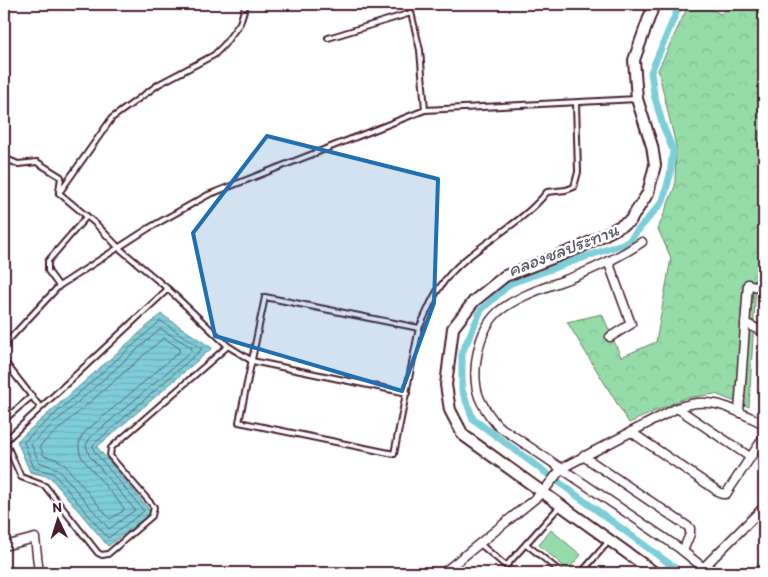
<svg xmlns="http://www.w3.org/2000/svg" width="768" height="577" viewBox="0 0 768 577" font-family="Itim,'Playpen Sans Thai',sans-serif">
	<defs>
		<pattern id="forest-crowns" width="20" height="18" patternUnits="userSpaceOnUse" patternTransform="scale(1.25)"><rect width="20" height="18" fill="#95dca9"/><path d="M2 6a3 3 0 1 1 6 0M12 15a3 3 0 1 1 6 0" fill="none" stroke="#82bc92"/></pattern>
		<pattern id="water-rules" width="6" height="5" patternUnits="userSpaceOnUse" patternTransform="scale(1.25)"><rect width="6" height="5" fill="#7eceda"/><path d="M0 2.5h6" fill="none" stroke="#6eb0bb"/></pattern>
	</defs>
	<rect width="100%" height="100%" fill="#fff"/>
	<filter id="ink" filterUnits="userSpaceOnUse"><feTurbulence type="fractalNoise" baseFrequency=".02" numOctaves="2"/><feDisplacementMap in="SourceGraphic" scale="10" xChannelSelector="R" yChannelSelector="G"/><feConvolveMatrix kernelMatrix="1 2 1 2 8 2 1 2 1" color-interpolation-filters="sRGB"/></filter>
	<g filter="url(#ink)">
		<!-- forest -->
		<path fill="url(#forest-crowns)" stroke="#707e6a" d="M 689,4 L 699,4 L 721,14 L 732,4 L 764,4 L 764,279 L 756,283 L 749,407 L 715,394 L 685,398 L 629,423 L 567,322 L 602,314 L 621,357 L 656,342 L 671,258 L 658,229 L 675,186 L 676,146 L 658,70 Z"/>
		<!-- pitch -->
		<path fill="#95dca9" stroke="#707e6a" d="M 551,530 L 581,555 L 568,570 L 539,545 Z"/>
		<!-- water -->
		<path fill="url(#water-rules)" stroke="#698894" d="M 161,314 L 212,348 L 97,447 L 152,513 L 108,546 L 50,477 L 30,472 L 17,441 Z"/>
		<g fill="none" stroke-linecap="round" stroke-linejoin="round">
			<!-- shore -->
			<g stroke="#5f6571" stroke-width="1">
				<path d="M 161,321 L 202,349 L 93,445 L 94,451 L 144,511 L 108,538 L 53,473 L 34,468 L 24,442 Z"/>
				<path d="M 161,329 L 191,347 L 192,351 L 90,438 L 86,445 L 89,455 L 135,510 L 109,529 L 58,469 L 39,462 L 31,444 Z"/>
				<path d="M 164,338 L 179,348 L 179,352 L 85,432 C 78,440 77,448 82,458 L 124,508 L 123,511 L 110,519 L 64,464 L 56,459 L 44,456 L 40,446 Z"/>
			</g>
			<!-- canal -->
			<path stroke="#7eceda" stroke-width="7" d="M 680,4 L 651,72 L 654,94 L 663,126 L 673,150 L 670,175 L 663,201 L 628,242 L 511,283 L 481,310 L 462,353 L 462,390 L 473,419 L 682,573"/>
			<defs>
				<g id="service">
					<path d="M 409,4 L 420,50 L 425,110"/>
					<path d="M 328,38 L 411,13"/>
					<path d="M 4,158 L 18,164 L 37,162 L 61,177 L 59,191"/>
					<path d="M 59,193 L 96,224 L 119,248 L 168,289 L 228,346 L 252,361 L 407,393"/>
					<path d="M 59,193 L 112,118 L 159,84 L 214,55 L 224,45 L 240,23 L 246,4"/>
					<path d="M 59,286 L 48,271 L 48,261 L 87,216"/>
					<path d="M 168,289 L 5,441 L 21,477 L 45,486 L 98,553 L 102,555 L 108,554 L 152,516 L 154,507 L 110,456 L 111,448 L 228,346"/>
					<path d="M 265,297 L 419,328 L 394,454 L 239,422 Z"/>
					<path d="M 419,328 C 426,315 431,299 440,287 C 466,248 517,230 547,192 L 566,190 L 574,187 L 578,172 L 576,103"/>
					<path d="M 4,345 L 59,286 L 149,228 L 208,195 L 425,110 L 637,99"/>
					<path d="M 4,361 L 40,407"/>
					<path d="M 4,420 L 32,396"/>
					<path d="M 480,544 L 506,566 L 560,506"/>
					<path d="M 526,544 L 562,573"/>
					<path d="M 581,573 L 609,541"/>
				</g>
				<g id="minor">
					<path d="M 642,242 C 623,255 602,265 581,274 C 554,285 521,293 498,312 C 484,325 478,346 476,363 C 473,392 480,404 497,425 L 679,548 L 710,573"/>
					<path d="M 608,261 L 631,324 L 610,337"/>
					<path d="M 745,323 L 764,332"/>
					<path d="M 677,408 L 750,457"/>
					<path d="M 739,412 L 748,284 L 764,289"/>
					<path d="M 631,432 L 722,494 L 726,494 L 764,437"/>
					<path d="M 583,456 L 690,528 L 690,534 L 683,551"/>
					<path d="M 4,546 L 35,538 L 39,573"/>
					<path d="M 704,567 L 764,507"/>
					<path d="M 443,573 L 542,493 L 562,468 L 677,408 C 711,394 734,410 764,424"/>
				</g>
				<path id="tertiary" d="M 654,4 L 634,60 L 637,99 L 652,146 L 655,165 L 648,193 L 630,221 L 581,247 L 505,276 L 474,301 L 453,328 L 446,385 L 450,410 L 463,435 L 655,573"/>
			</defs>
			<!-- service casing -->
			<use href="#service" stroke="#4a1f2b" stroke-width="8"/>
			<!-- minor casing -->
			<use href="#minor" stroke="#4a1f2b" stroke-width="11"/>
			<!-- tertiary casing -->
			<use href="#tertiary" stroke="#4a1f2b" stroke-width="14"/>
			<!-- service -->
			<use href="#service" stroke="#fff" stroke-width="4"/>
			<!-- minor -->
			<use href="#minor" stroke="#fff" stroke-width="8"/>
			<!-- tertiary -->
			<use href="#tertiary" stroke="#fff" stroke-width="10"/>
		</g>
	</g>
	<!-- marked area -->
	<path fill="#1f6fb2" fill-opacity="0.2" stroke="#1f6fb2" stroke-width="4" stroke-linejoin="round" d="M 267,136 L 438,179 L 434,303 L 402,391 L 215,336 L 193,233 Z"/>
	<g text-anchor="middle" stroke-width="5" stroke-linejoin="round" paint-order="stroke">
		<!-- water labels -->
		<g font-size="18" font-style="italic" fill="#5c5c68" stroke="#fff">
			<text transform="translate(563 250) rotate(-21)" y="6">คลองชลประทาน</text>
		</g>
	</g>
	<!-- margin -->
	<rect width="768" height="577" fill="none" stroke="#fff" stroke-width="20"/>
	<rect x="10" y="10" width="748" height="557" fill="none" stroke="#4a1f2b" stroke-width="2" filter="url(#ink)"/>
	<!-- north arrow -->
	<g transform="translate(58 520) rotate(356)" stroke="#ffffff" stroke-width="4" paint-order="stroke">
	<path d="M0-4L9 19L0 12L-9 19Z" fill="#4a1f2b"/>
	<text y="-8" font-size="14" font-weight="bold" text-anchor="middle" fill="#4a1f2b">N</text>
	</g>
</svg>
